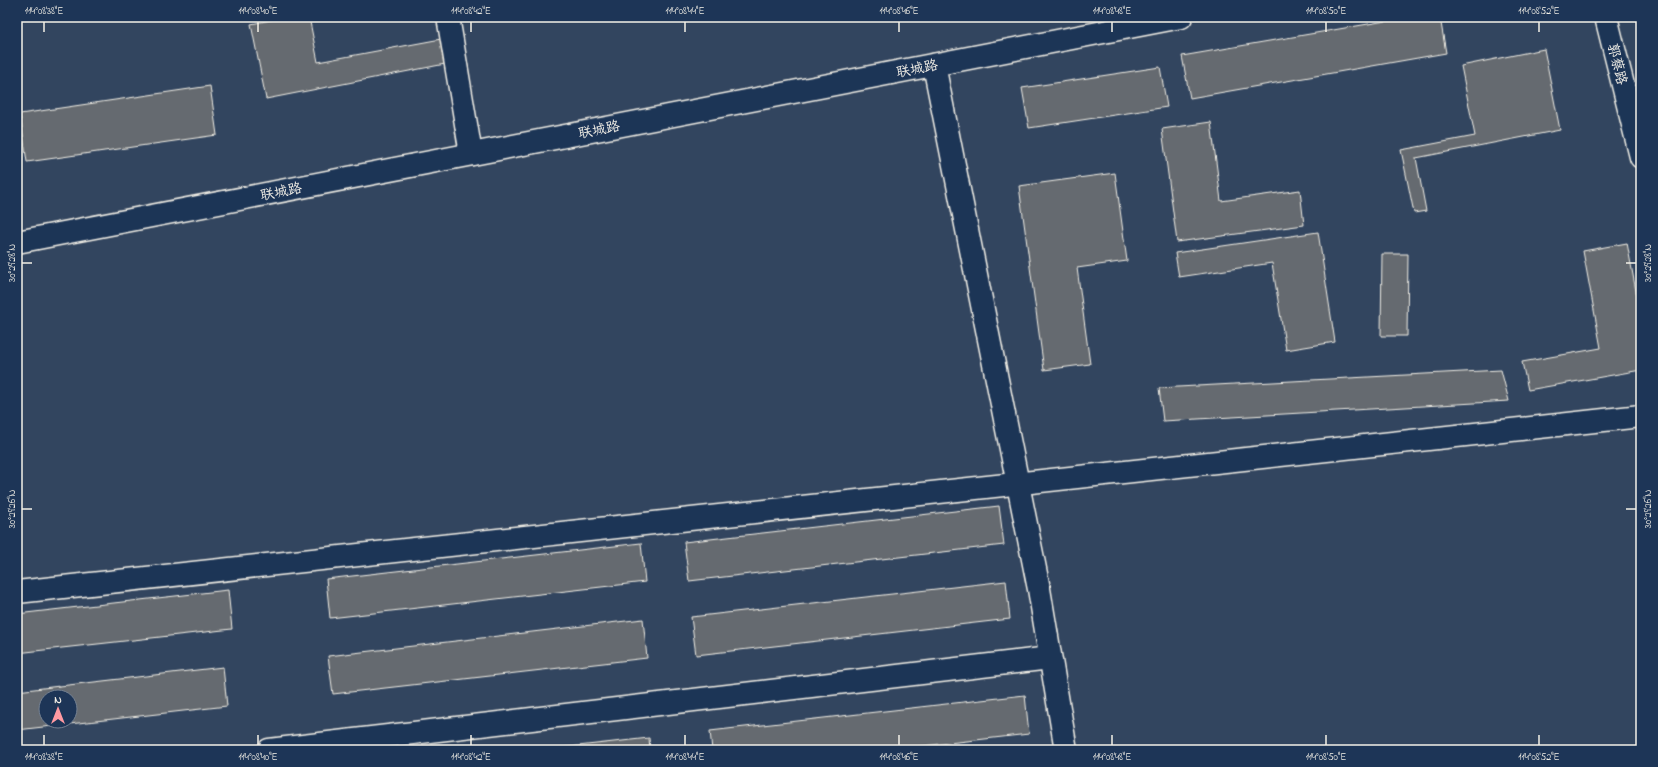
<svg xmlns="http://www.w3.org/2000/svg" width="1658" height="767" viewBox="0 0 1658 767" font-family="'Indie Flower','LXGW WenKai TC',sans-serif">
	<rect width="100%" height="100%" fill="#1d3557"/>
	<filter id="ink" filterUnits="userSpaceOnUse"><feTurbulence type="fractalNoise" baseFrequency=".025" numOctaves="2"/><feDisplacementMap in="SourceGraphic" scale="8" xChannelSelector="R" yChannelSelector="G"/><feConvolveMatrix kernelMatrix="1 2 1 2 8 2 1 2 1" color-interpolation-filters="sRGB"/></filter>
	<g filter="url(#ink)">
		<!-- built -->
		<path fill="#33455e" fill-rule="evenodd" d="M 17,17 L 1641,17 L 1641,750 L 17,750 ZM 46,697 L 70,697 L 70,721 L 46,721 Z"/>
		<!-- building -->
		<g fill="#656a6f" stroke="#f4f1e8" fill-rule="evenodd">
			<path d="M 286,17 L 309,17 L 318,62 L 441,39 L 445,64 L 266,99 L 251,24 Z"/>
			<path d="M 1409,17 L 1440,17 L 1446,53 L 1190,98 L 1182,56 Z"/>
			<path d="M 1544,49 L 1560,130 L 1416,158 L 1426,211 L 1414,213 L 1401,150 L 1475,136 L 1461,66 Z"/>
			<path d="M 1160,67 L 1167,107 L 1029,128 L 1022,88 Z"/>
			<path d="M 210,86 L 217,135 L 27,162 L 20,114 Z"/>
			<path d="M 1211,122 L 1221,201 L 1300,190 L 1304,225 L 1177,242 L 1162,129 Z"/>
			<path d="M 1115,173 L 1127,261 L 1077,268 L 1090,364 L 1044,370 L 1019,186 Z"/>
			<path d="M 1318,232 L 1335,342 L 1286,350 L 1272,263 L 1179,277 L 1175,253 Z"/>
			<path d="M 1627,243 L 1641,318 L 1641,370 L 1528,390 L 1522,362 L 1601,348 L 1583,251 Z"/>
			<path d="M 1382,254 L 1408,254 L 1407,336 L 1381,336 Z"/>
			<path d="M 1501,370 L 1509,401 L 1163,421 L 1159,388 Z"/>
			<path d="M 999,506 L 1004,545 L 689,581 L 684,542 Z"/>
			<path d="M 641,543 L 645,582 L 330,618 L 326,579 Z"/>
			<path d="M 1006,581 L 1010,619 L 696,655 L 691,617 Z"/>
			<path d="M 228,590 L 232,629 L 17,653 L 17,614 Z"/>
			<path d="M 643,619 L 647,658 L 333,694 L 328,656 Z"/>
			<path d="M 223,667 L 227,706 L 17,730 L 17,691 ZM 46,697 L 70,697 L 70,721 L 46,721 Z"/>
			<path d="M 1025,695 L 1029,734 L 887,750 L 712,750 L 710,731 Z"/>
			<path d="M 649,738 L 650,750 L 543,750 Z"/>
		</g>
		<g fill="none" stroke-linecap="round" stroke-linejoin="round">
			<defs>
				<g id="minor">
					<path d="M 448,17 L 471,154"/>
					<path d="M 1606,17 L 1641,157"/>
					<path d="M 934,65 L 1039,589 L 1066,750"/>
					<path d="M 17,242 L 1181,17"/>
					<path d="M 17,592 L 1641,416"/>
					<path d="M 269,750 L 1050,658"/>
				</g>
			</defs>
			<!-- minor casing -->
			<use href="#minor" stroke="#f4f1e8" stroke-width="25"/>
			<!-- minor -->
			<use href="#minor" stroke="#1d3557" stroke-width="22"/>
		</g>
	</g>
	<!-- ticks -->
	<path fill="none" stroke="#f4f1e8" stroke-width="1.5" d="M 44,22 L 44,32M 258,22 L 258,32M 471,22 L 471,32M 685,22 L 685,32M 899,22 L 899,32M 1112,22 L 1112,32M 1326,22 L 1326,32M 1539,22 L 1539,32M 22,263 L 32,263M 1626,263 L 1636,263M 22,509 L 32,509M 1626,509 L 1636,509M 44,735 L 44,745M 258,735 L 258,745M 471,735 L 471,745M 685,735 L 685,745M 899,735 L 899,745M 1112,735 L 1112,745M 1326,735 L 1326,745M 1539,735 L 1539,745"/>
	<g text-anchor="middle" stroke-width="3.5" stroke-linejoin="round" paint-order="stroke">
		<!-- street labels -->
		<g font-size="14" fill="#f4f1e8" stroke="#1d3557">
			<text transform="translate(1618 64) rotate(76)" y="5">郭蔡路</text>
			<text transform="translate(917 68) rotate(-11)" y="5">联城路</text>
			<text transform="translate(599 129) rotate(-11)" y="5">联城路</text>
			<text transform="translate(281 191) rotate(-11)" y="5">联城路</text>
		</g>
	</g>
	<!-- margin -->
	<rect width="1658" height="767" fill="none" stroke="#1d3557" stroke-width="44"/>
	<!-- north arrow -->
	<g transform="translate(58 709)"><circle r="19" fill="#1d3557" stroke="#738091"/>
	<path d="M0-3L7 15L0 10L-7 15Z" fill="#ff9aa2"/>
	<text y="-6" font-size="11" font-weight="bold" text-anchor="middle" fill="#f4f1e8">N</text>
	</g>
	<rect x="22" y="22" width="1614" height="723" fill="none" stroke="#f4f1e8" stroke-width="1.5"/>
	<g font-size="10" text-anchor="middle" fill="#f4f1e8">
		<text x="44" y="14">114°08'38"E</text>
		<text x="258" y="14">114°08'40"E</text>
		<text x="471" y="14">114°08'42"E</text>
		<text x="685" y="14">114°08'44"E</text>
		<text x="899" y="14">114°08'46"E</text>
		<text x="1112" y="14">114°08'48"E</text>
		<text x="1326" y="14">114°08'50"E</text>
		<text x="1539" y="14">114°08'52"E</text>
		<text transform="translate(11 263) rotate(-90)" y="4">30°29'28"N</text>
		<text transform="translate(1647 263) rotate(-90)" y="4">30°29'28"N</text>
		<text transform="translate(11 509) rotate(-90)" y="4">30°29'26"N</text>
		<text transform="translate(1647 509) rotate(-90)" y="4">30°29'26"N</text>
		<text x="44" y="760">114°08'38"E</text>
		<text x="258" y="760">114°08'40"E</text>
		<text x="471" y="760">114°08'42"E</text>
		<text x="685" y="760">114°08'44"E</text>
		<text x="899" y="760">114°08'46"E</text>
		<text x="1112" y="760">114°08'48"E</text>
		<text x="1326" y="760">114°08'50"E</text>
		<text x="1539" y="760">114°08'52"E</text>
	</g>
</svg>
